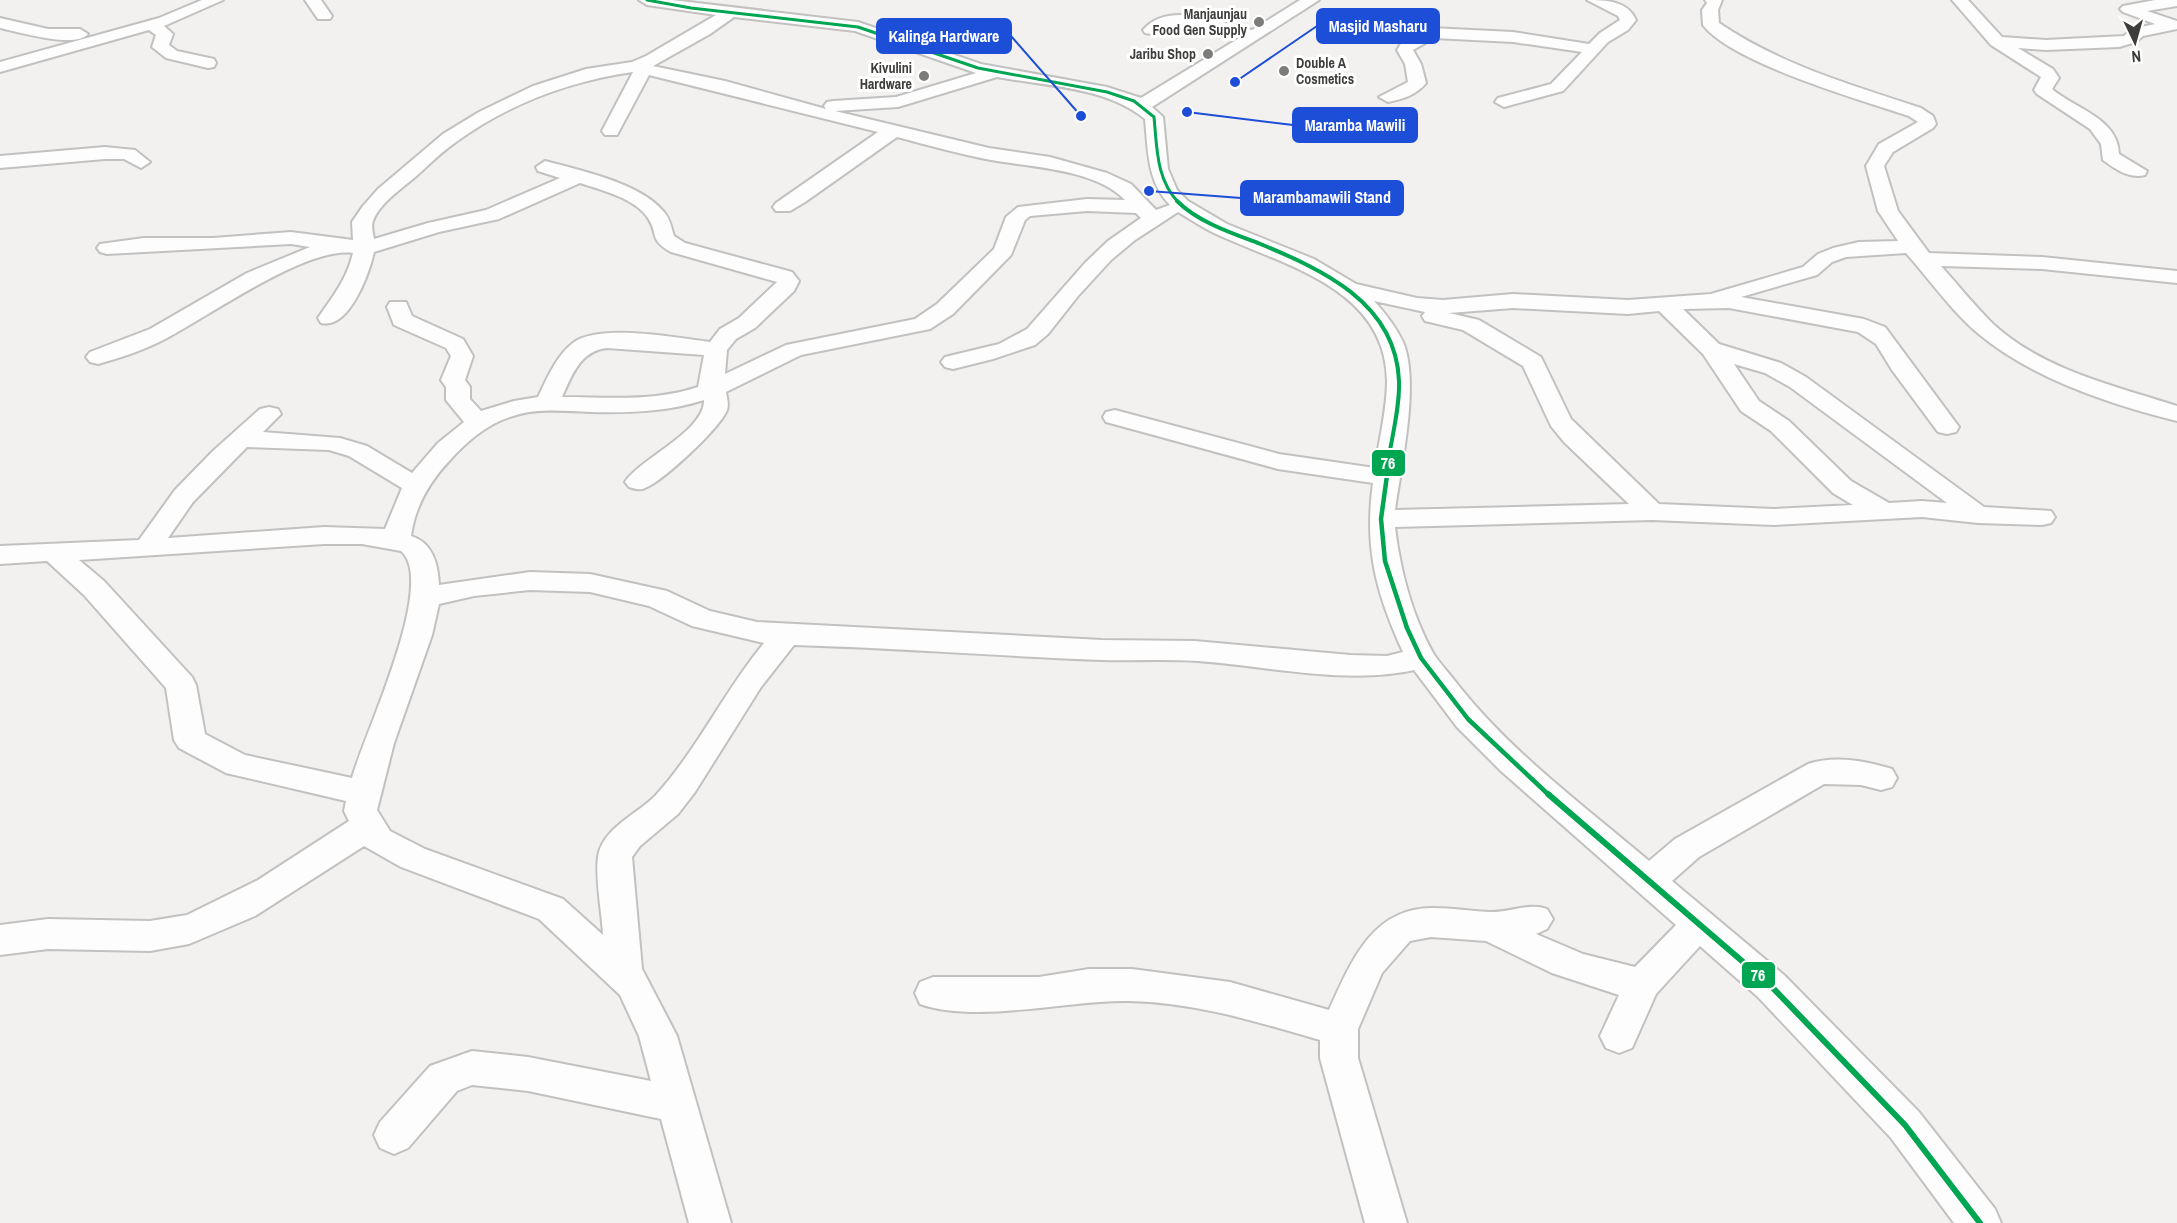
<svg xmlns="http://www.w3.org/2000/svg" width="2177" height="1223" viewBox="0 0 2177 1223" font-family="'Archivo Narrow',sans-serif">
	<rect width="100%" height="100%" fill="#f2f1ef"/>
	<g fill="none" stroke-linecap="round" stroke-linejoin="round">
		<defs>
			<g id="minor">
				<path d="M 202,0 L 223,0 L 164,26 L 173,34 L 169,45 L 177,51 L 214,59 L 216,63 L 214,67 L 208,68 L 166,58 L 152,47 L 156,35 L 149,30 L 0,72 L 0,62 L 159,18 Z"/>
				<path d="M 305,0 L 321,0 L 332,16 L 330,19 L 318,19 Z"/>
				<path d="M 639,0 L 672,0 L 858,22 L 981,64 L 1107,87 L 1141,98 L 1241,37 C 1223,32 1204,26 1186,24 C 1171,22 1160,37 1145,33 L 1143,30 C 1168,0 1222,23 1252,30 L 1300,0 L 1319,0 L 1152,107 L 1163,117 L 1168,169 L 1177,190 L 1188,201 L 1227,224 L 1314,259 L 1356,284 L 1417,298 L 1443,300 L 1513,294 L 1628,300 L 1711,294 L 1803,267 L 1818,254 L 1833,248 L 1859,242 L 1898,241 L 1878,211 L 1866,166 L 1879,144 L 1918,122 L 1909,116 C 1861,100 1732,63 1703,25 L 1702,10 L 1707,3 L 1705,0 L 1722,0 L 1718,10 L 1719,23 C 1781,65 1851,85 1921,108 L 1933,116 L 1936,124 L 1933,128 L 1893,152 L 1884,166 L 1898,211 L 1929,253 L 2042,257 L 2177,271 L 2177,283 L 2042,269 L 1941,266 C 1958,285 1975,306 1993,324 C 2043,370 2115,386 2177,406 L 2177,421 C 2112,405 2032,378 1980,335 C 1953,313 1930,280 1906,253 L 1846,257 L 1832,262 L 1817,275 L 1741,297 L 1864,319 L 1885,327 L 1959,427 L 1956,432 L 1947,434 L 1938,432 L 1892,370 L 1876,344 L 1858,332 L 1729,308 L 1683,309 L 1719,344 L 1781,363 L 1806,377 L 1984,507 L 2051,511 L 2055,517 L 2051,523 L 2042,525 L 1978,523 L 1922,517 L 1774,525 L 1652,520 L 1395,527 C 1400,569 1412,615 1433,653 C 1440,664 1450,674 1458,685 C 1512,753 1583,805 1649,861 L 1675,839 L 1808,764 C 1835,755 1866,761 1892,769 L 1897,778 L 1892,787 L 1881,790 L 1861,785 L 1824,784 L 1699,857 L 1672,881 L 1784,975 L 1919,1112 L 1995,1209 L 2001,1223 L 1954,1223 L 1891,1138 L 1758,997 L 1700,946 L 1656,994 L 1632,1048 L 1619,1053 L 1606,1048 L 1600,1036 L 1619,995 L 1552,973 L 1486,941 L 1431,937 L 1410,941 L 1382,973 L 1358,1029 L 1358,1058 L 1407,1223 L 1365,1223 L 1320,1058 L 1320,1040 C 1258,1022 1194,1002 1128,1001 C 1067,1000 977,1024 920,1004 L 915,993 L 920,982 L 933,977 L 1039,977 L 1089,969 L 1132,969 L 1230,982 L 1329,1010 C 1351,962 1372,907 1434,908 C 1452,908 1471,911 1489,912 C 1509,913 1529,902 1547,909 L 1553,919 L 1547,929 L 1536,934 L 1583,954 L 1635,967 L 1676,925 L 1501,771 L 1457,727 L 1414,670 C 1349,685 1265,666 1198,661 C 1166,659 1134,661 1102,660 C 999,656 897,648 794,645 L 761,687 L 695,792 L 678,814 L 640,846 L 632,857 L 642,969 L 677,1036 L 731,1223 L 689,1223 L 661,1119 L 528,1091 L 472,1085 L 457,1091 L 408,1148 L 394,1154 L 380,1148 L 374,1135 L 380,1122 L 430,1066 L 472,1051 L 528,1057 L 651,1081 L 639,1036 L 620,995 L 539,919 L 401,867 L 364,846 L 255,916 L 189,944 L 150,951 L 48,949 L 0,955 L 0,925 L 48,919 L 150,921 L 187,915 L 258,880 L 349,821 L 344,811 L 346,801 L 226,773 L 179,748 L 174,740 L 166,688 L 84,595 L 47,561 L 0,564 L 0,546 L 139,540 L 175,490 L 213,451 L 260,409 L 269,407 L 278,409 L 281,414 L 263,432 L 340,438 L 367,446 L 412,473 L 438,443 L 464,422 L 446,400 L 446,387 L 441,380 L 451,356 L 446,348 L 394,325 L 387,307 L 390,302 L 406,302 L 412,316 L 463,339 L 473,356 L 465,380 L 470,387 L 470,399 L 481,411 L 514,401 L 538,397 C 547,379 556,356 573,343 C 599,323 678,338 710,342 L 720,329 L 739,318 L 777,282 L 671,252 C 648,239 659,234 648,218 C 635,198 601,190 580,183 L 499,219 L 439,232 L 374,252 C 369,274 349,330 321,323 L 318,318 C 333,296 347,279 353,253 C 307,246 209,316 167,338 C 147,349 120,358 98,364 L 90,362 L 86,357 L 90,352 L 150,329 L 247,273 L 310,247 L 291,244 L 107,254 L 100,252 L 97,248 L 100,244 L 144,238 L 213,238 L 291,232 L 353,240 L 352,222 L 363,206 L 378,189 L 443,134 L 479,112 L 533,86 L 586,69 L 632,62 L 646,56 L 716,15 L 647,5 ZM 734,17 L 855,31 L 976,73 L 896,97 L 833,101 L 827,102 L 824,106 L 826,109 L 725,81 L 653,66 L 710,34 ZM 633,72 L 602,131 L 605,135 L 617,135 L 649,75 L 878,132 L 776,203 L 773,207 L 776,211 L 790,211 L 805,202 L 897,137 C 928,145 959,154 991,160 C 1030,167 1096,169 1125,200 L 1087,199 L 1018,207 L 1006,217 L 994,249 L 937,304 L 915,319 L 786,345 L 725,374 L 727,350 L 736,339 L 755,328 L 794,291 L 799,281 L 792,272 L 685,243 L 674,236 C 671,227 670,218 663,211 C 640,183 579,170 545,161 L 536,167 L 538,171 L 560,178 L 486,210 L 428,223 L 374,239 C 373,233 371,226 373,221 C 379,204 401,189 414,178 C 428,166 441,152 456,142 C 508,104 570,81 633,72 ZM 997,77 C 1046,86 1106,87 1145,119 C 1148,150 1147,182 1170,205 L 1156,210 L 1131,184 L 1107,173 L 1050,157 L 989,148 L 835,111 L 898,107 ZM 1087,211 L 1136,213 L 1141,218 L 1108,241 L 1085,263 L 1027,329 L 999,344 L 945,357 L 941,362 L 945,367 L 953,369 L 993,359 L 1035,345 L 1048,334 L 1078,296 L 1111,260 L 1135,240 L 1178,212 C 1190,219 1202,227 1214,233 C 1282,265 1386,287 1387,381 C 1387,409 1379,440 1375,468 L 1279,454 L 1115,410 L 1106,412 L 1103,417 L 1106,422 L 1278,469 L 1373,483 C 1364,548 1376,593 1403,652 L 1387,656 L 1350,655 L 1195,641 L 1102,640 L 757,622 L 710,611 L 667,591 L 590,574 L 530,572 L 439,585 C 438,564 433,543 411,536 C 415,506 430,481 450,460 C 467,441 488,423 513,416 C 537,408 566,411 590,412 C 629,413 667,412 704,400 C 705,431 641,458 625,482 L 629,487 C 635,489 641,491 647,487 C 665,479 720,428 727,410 C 729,404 727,398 726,392 L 801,355 L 930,329 L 953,314 L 1011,255 L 1025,220 L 1030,216 ZM 1374,301 L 1425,312 L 1422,316 L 1425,321 L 1463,330 L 1523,366 L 1551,426 L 1564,442 L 1629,504 L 1395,510 C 1401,466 1420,382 1403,342 C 1396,327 1385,313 1374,301 ZM 1513,308 L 1628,314 L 1659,311 L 1703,354 L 1741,411 L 1771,431 L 1833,493 L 1853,505 L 1774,509 L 1659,504 L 1571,419 L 1541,357 L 1479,320 L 1449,313 ZM 607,348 L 704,355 L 698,387 C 654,402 608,397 562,397 C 572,375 580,351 607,348 ZM 1734,364 L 1765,373 L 1790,387 L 1947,503 L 1922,501 L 1889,503 L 1851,481 L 1789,421 L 1759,401 ZM 247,447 L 329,450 L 349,456 L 402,488 L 385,529 L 324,527 L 168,538 L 193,502 ZM 324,544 L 362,544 L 401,551 C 438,582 363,737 352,778 L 245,755 L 205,734 L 196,685 L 192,677 L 104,581 L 79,560 ZM 530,590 L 590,592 L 649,606 L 692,626 L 764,643 C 725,690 697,750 656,795 C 638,814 602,828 598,857 C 595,879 602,912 603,935 L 563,899 L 425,849 L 390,831 L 377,810 L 394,743 L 432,635 L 439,604 L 474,596 Z"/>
				<path d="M 1587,0 C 1606,0 1628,1 1636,20 L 1628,30 L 1608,42 L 1563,91 L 1504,107 L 1495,102 L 1498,98 L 1551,84 L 1582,52 L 1513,42 L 1434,38 L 1413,50 L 1421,64 L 1426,83 C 1416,95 1403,99 1388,102 L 1379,97 L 1408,82 L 1405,64 L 1397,50 L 1402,42 L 1416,34 L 1375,25 L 1373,22 L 1375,19 L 1381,17 L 1431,28 L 1513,32 L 1589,44 L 1600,33 L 1620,20 L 1618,16 Z"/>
				<path d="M 1952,0 L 1968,0 L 2002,37 L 2046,40 L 2124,36 L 2132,29 L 2155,24 L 2123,12 L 2120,9 L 2123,6 L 2155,0 L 2177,0 L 2177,6 L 2147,11 L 2177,21 L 2177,29 L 2143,36 L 2136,42 L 2119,47 L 2046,50 L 2018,48 L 2053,69 L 2059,78 L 2052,89 C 2075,109 2118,118 2119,154 L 2147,171 L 2145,175 C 2129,179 2115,169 2103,160 L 2101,144 L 2090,129 L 2037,94 L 2034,90 L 2041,77 L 1991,45 Z"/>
				<path d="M 0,18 L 48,29 L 80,29 L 88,34 C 76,49 18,32 0,28 Z"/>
				<path d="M 105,147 L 135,150 L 150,162 L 141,168 L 124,159 L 105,159 L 0,168 L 0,156 Z"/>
			</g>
		</defs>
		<!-- minor casing -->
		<use href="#minor" stroke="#c2c1c0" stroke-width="4"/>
		<!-- minor -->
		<use href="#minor" fill="#fdfdfd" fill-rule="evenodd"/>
		<defs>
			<path id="bus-1-far3" d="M 647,0 L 691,8 L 858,27 L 978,68 L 1107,92 L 1134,101 L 1154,117 C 1157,148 1156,180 1179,203"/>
			<path id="bus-1-far2" d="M 1177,201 C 1198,222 1231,233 1258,243 C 1321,269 1396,302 1399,381 C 1400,407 1392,436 1388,462"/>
			<path id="bus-1-far1" d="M 1389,461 L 1381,519 L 1385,561 L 1407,628 L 1421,658 L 1468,719 L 1550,796"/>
			<path id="bus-1" d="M 1548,794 L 1771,986 L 1905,1125 L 1980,1223"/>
		</defs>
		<!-- bus-1-far3 casing -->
		<use href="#bus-1-far3" stroke="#fff" stroke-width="6"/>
		<!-- bus-1-far2 casing -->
		<use href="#bus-1-far2" stroke="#fff" stroke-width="8"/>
		<!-- bus-1-far1 casing -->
		<use href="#bus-1-far1" stroke="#fff" stroke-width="9"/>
		<!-- bus-1 casing -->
		<use href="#bus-1" stroke="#fff" stroke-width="10"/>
		<!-- bus-1-far3 -->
		<use href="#bus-1-far3" stroke="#00a651" stroke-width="3"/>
		<!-- bus-1-far2 -->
		<use href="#bus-1-far2" stroke="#00a651" stroke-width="4"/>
		<!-- bus-1-far1 -->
		<use href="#bus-1-far1" stroke="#00a651" stroke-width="4.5"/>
		<!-- bus-1 -->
		<use href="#bus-1" stroke="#00a651" stroke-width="6"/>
	</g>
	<!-- markers -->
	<g fill="#7c7c7a" stroke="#fff" stroke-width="2">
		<circle cx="1259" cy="22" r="6"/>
		<circle cx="1208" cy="54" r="6"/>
		<circle cx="1284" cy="71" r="6"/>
		<circle cx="924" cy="76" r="6"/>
	</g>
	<g text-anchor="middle" stroke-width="6" stroke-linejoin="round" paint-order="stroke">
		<!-- far-poi labels -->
		<g font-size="14" font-weight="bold" fill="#3d3d3b" stroke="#fff" text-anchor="end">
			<text x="1247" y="19">Manjaunjau<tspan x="1247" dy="16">Food Gen Supply</tspan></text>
			<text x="1196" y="59">Jaribu Shop</text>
			<text x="1296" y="68" text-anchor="start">Double A<tspan x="1296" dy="16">Cosmetics</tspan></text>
			<text x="912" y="73">Kivulini<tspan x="912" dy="16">Hardware</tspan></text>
		</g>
	</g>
	<!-- callouts -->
	<path fill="none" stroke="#1d4ed8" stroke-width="2" d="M1235 82L1317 26M1081 116L1011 36M1187 112L1293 125M1149 191L1241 198"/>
	<g fill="#1d4ed8" stroke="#fff" stroke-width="2">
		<circle cx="1235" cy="82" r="6"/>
		<circle cx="1081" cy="116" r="6"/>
		<circle cx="1187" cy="112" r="6"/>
		<circle cx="1149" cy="191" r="6"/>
	</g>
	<g fill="#1d4ed8" stroke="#1d4ed8" stroke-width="2">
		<rect x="1317" y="9" width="122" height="34" rx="6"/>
		<rect x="877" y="19" width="134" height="34" rx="6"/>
		<rect x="1293" y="108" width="124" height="34" rx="6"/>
		<rect x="1241" y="181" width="162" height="34" rx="6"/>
	</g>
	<g font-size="16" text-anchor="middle" font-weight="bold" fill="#fff">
		<text x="1378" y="32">Masjid Masharu</text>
		<text x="944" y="42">Kalinga Hardware</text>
		<text x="1355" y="131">Maramba Mawili</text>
		<text x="1322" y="203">Marambamawili Stand</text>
	</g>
	<g stroke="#fff" stroke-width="2">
		<rect x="1371" y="449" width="35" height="28" rx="6" fill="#00a651"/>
		<rect x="1741" y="961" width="35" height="28" rx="6" fill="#00a651"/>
	</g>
	<g font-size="16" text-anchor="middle" font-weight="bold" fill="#fff">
		<text x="1388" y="469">76</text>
		<text x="1758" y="981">76</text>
	</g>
	<!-- north arrow -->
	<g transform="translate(2135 42) rotate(175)" stroke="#ffffff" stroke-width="4.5" paint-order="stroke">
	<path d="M0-4.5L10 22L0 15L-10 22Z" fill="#3d3d3b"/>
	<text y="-9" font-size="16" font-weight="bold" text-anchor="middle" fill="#3d3d3b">N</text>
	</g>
</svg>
